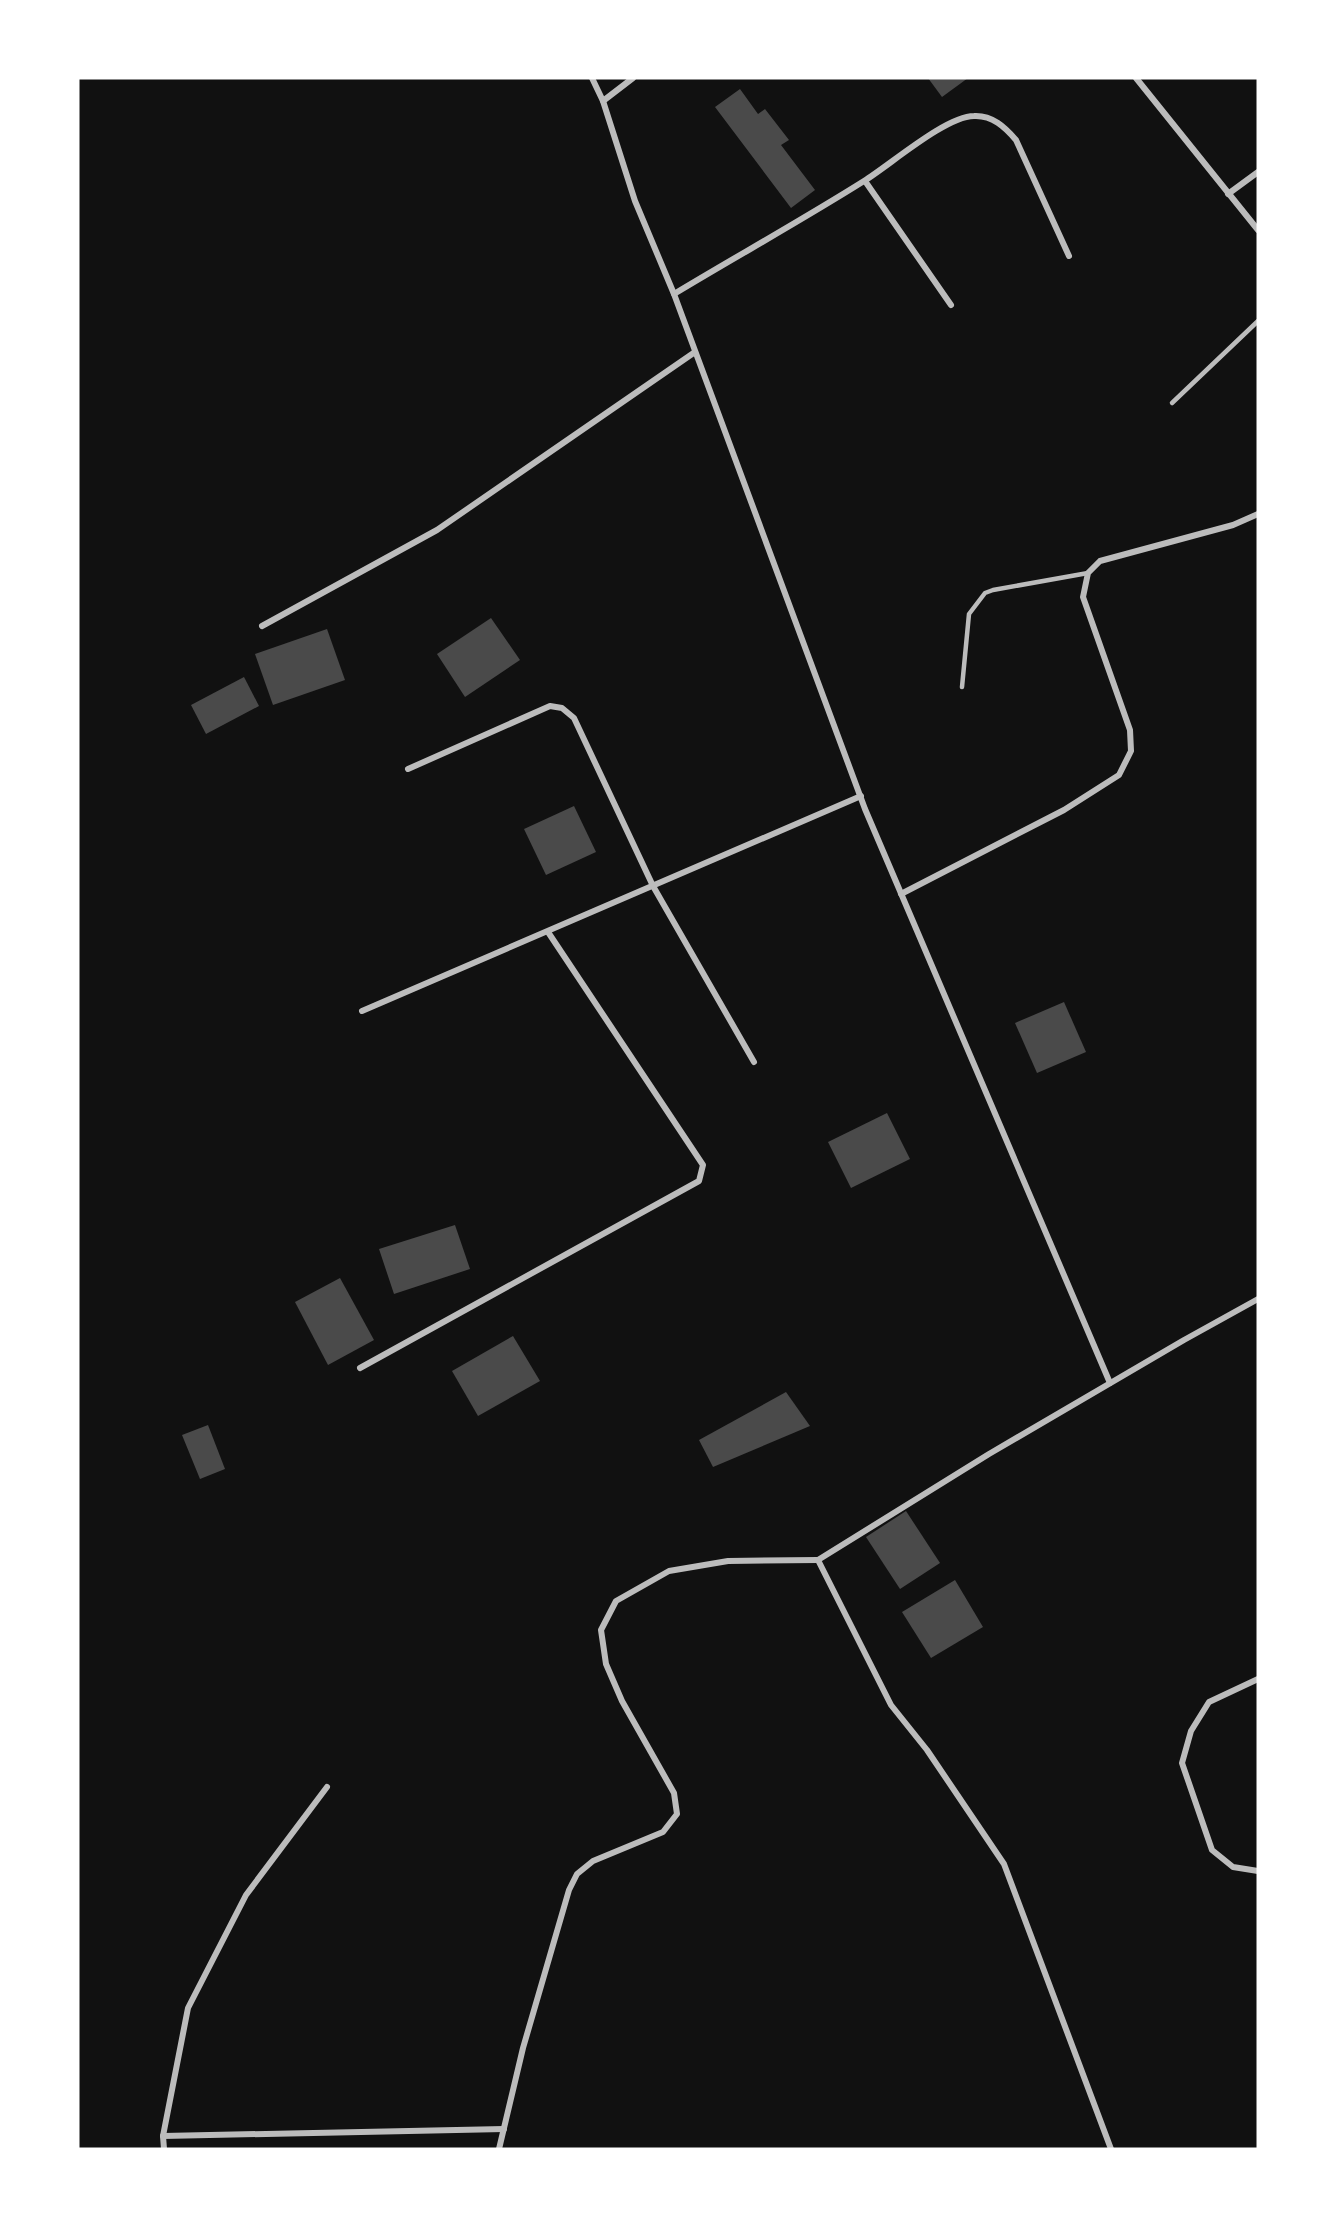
<svg xmlns="http://www.w3.org/2000/svg" width="1336" height="2227" viewBox="0 0 1336 2227" font-family="'Open Sans',sans-serif">
	<rect width="100%" height="100%" fill="#111"/>
	<!-- building -->
	<g fill="#4a4a4a">
		<path d="M 928,78 L 968,78 L 942,97 Z"/>
		<path d="M 740,89 L 758,114 L 765,109 L 789,140 L 781,145 L 815,190 L 791,208 L 715,107 Z"/>
		<path d="M 491,618 L 520,660 L 465,697 L 437,654 Z"/>
		<path d="M 327,629 L 345,680 L 273,705 L 255,654 Z"/>
		<path d="M 244,677 L 259,706 L 206,734 L 191,705 Z"/>
		<path d="M 574,806 L 596,852 L 546,875 L 524,829 Z"/>
		<path d="M 1064,1002 L 1086,1052 L 1037,1073 L 1015,1023 Z"/>
		<path d="M 887,1113 L 910,1159 L 851,1188 L 828,1142 Z"/>
		<path d="M 455,1225 L 470,1269 L 394,1294 L 379,1249 Z"/>
		<path d="M 340,1278 L 374,1340 L 328,1365 L 295,1302 Z"/>
		<path d="M 513,1336 L 540,1381 L 478,1416 L 452,1371 Z"/>
		<path d="M 786,1392 L 810,1426 L 713,1467 L 699,1440 Z"/>
		<path d="M 208,1425 L 225,1469 L 200,1479 L 182,1435 Z"/>
		<path d="M 906,1511 L 940,1563 L 900,1589 L 866,1537 Z"/>
		<path d="M 955,1580 L 983,1627 L 931,1658 L 902,1612 Z"/>
	</g>
	<g fill="none" stroke-linecap="round" stroke-linejoin="round">
		<!-- service -->
		<g stroke="#bcbcbc" stroke-width="4.5">
			<path d="M 1172,403 L 1258,321"/>
			<path d="M 962,687 L 969,614 L 985,593 L 993,590 L 1088,573"/>
		</g>
		<!-- minor -->
		<g stroke="#bcbcbc" stroke-width="6">
			<path d="M 592,78 L 603,101 L 635,201 L 674,294 L 865,809 L 1110,1383"/>
			<path d="M 1136,78 L 1258,230"/>
			<path d="M 603,101 L 633,78"/>
			<path d="M 865,181 L 951,305"/>
			<path d="M 1228,194 L 1258,172"/>
			<path d="M 674,294 C 737,256 802,220 864,181 C 890,165 946,116 974,116 C 992,115 1005,127 1016,140 L 1069,256"/>
			<path d="M 262,626 L 437,530 L 695,352"/>
			<path d="M 408,769 L 550,706 L 562,708 L 574,718 L 653,886 L 754,1062"/>
			<path d="M 901,894 L 1064,810 L 1119,775 L 1131,751 L 1130,730 L 1083,597 L 1088,573 L 1100,561 L 1233,525 L 1258,514"/>
			<path d="M 362,1011 L 861,796"/>
			<path d="M 360,1368 L 699,1181 L 703,1165 L 548,932"/>
			<path d="M 1258,1679 L 1209,1702 L 1191,1731 L 1182,1763 L 1212,1850 L 1233,1867 L 1258,1871"/>
			<path d="M 163,2136 L 504,2129"/>
			<path d="M 164,2149 L 163,2136 L 188,2008 L 246,1895 L 327,1787"/>
			<path d="M 499,2149 L 523,2048 L 569,1890 L 577,1874 L 593,1861 L 663,1832 L 677,1814 L 674,1793 L 622,1701 L 606,1664 L 601,1630 L 616,1601 L 669,1571 L 728,1561 L 818,1560"/>
			<path d="M 1111,2149 L 1004,1864 L 927,1750 L 891,1705 L 818,1560 L 989,1454 L 1184,1340 L 1258,1299"/>
		</g>
	</g>
	<!-- border -->
	<rect width="1336" height="2227" fill="none" stroke="#ffffff" stroke-width="159"/>
</svg>
